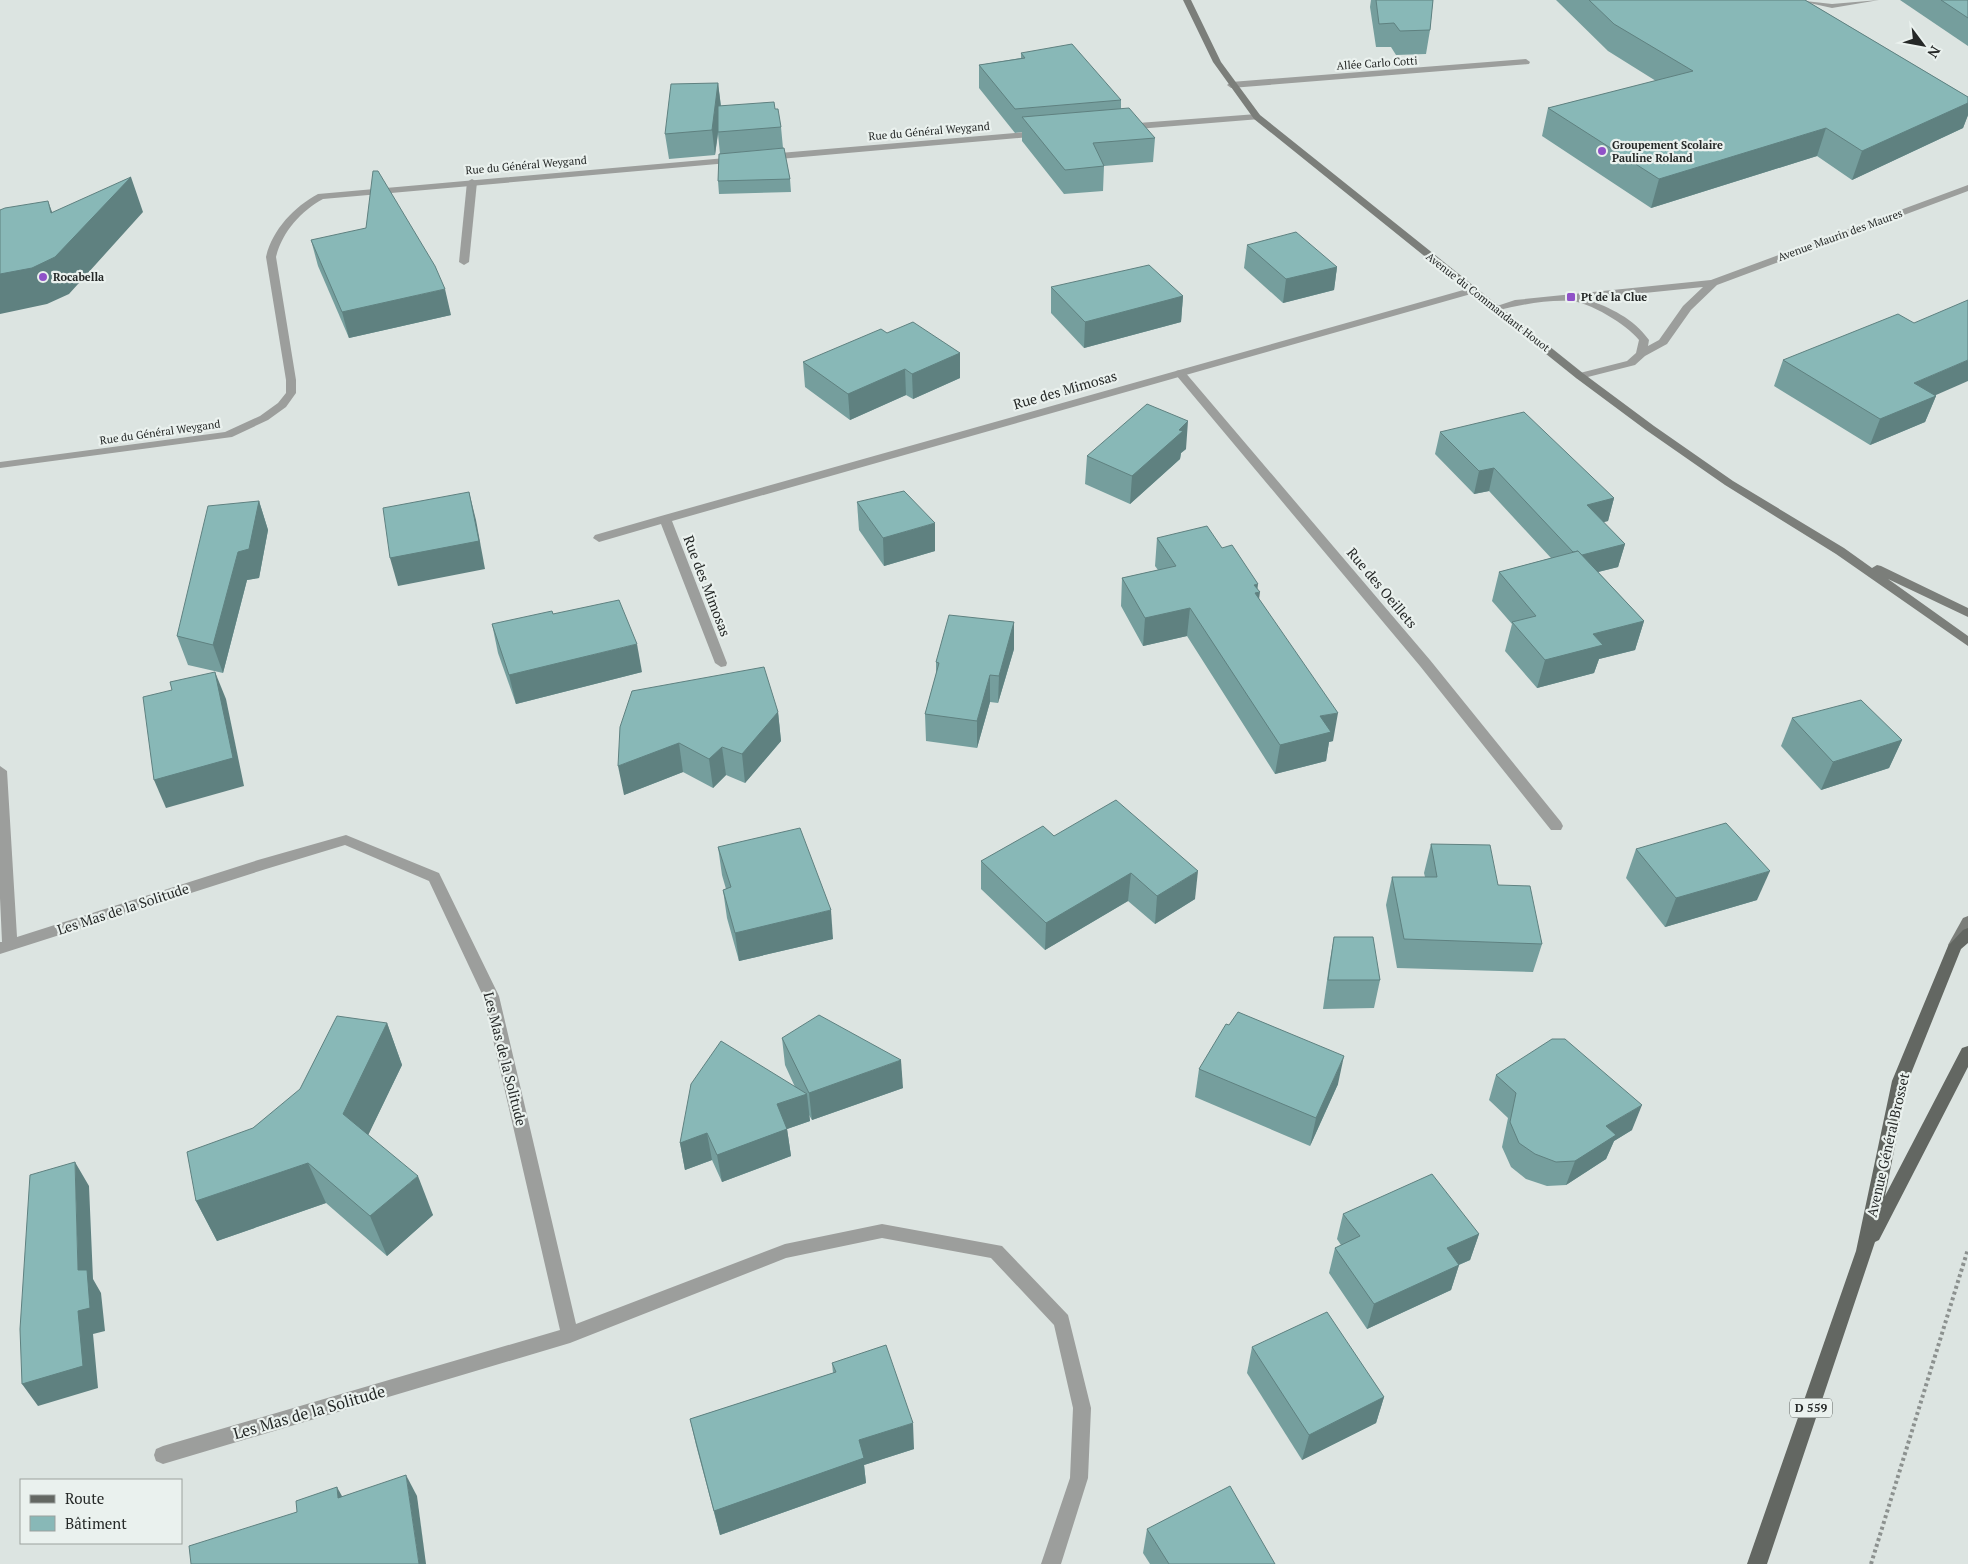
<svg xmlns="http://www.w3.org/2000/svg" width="1968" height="1564" viewBox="0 0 1968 1564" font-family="'PT Serif',serif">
	<rect width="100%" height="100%" fill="#dce4e1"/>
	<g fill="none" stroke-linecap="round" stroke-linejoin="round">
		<!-- path -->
		<path stroke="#8c918f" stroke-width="4" stroke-dasharray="3 3" stroke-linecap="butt" d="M 1871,1564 L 1968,1249"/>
		<!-- service -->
		<g fill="#9c9e9c" fill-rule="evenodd">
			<path d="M 1796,0 L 1832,4 L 1879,0 L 1832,8 Z"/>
			<path d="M 472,179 L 477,182 L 469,262 L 464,265 L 459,262 L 467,182 Z"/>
			<path d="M 1180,370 L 1184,371 L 1430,660 L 1561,822 L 1563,826 L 1561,830 L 1551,830 L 1420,666 L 1176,375 L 1176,371 Z"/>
			<path d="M 0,766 L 7,771 L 17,937 L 258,860 L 346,835 L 439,873 L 499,996 L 576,1324 L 785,1244 L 882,1224 L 1002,1246 L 1068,1315 L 1091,1408 L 1088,1478 L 1061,1564 L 1041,1564 L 1070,1478 L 1073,1408 L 1054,1325 L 991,1258 L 882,1238 L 786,1258 L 570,1343 L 163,1464 L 156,1461 L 154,1455 L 156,1449 L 163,1446 L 560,1330 L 483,996 L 429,881 L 345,845 L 266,869 L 0,954 L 0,942 L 2,942 L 0,898 Z"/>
		</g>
		<!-- minor -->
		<g fill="#9c9e9c" fill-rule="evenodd">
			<path d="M 1526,59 L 1530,62 L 1529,64 L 1231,88 L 1227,85 L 1231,82 Z"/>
			<path d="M 1257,114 L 1260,115 L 1260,119 L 1125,130 L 1120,127 L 1125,124 Z"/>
			<path d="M 1038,131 L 1041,132 L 1041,136 L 768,160 L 763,157 L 768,154 Z"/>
			<path d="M 737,157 L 740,158 L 740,162 L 323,199 C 301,211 282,232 276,257 L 296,380 L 296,393 L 286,407 L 268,420 L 232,437 L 0,468 L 0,462 L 225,432 L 260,416 L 278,403 L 286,393 L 286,380 L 266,257 C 272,230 294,207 318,194 Z"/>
			<path d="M 1968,185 L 1968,191 L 1717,285 L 1691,310 L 1667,344 L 1645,356 L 1635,365 L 1580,379 L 1576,378 L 1576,374 L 1627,361 L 1636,353 L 1639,340 C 1627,325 1589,301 1569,301 C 1545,300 1519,305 1496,311 L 1491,308 L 1515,300 L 1711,280 ZM 1703,287 L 1683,306 L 1659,340 L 1648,346 L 1649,340 C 1633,318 1611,308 1586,299 Z"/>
			<path d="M 1474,287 L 1478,288 L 1478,292 L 672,521 L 727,663 L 726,666 L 721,667 L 715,663 L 661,524 L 599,542 L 593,538 L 595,535 L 661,516 Z"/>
		</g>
		<!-- secondary -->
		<g fill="#7b7e7a" fill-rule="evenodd">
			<path d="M 1183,0 L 1191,0 L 1221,62 L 1260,115 L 1584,374 L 1654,426 L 1733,481 L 1844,548 L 1872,568 L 1877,565 L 1881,566 L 1968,608 L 1968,617 L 1888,579 L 1968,636 L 1968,646 L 1836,554 L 1725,485 L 1646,430 L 1576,378 L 1254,119 L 1213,62 Z"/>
			<path d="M 1968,916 L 1968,935 L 1960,949 L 1950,949 L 1948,945 L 1963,918 Z"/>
		</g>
		<!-- primary -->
		<path fill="#636762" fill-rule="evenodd" d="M 1968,928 L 1968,943 L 1961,949 L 1908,1081 L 1885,1196 L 1962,1048 L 1968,1046 L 1968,1067 L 1879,1240 L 1875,1242 L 1767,1564 L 1747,1564 L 1856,1251 L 1892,1081 L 1948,946 L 1963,930 Z"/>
	</g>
	<!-- wall -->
	<g fill="#759e9d">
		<path d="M 1371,0 L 1433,0 L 1430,30 L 1426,54 L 1396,55 L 1391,47 L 1376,47 L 1370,7 Z"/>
		<path d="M 1556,0 L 1805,0 L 1968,97 L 1968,115 L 1963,128 L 1852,180 L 1817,156 L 1651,208 L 1542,136 L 1548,108 L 1656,81 L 1608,51 Z"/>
		<path d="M 1900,0 L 1968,0 L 1968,46 Z"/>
		<path d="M 1021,53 L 1121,100 L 1121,109 L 1155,138 L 1153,162 L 1104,166 L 1103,191 L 1064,194 L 1022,141 L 1022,132 L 1015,133 L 979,88 L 979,65 L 1021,58 Z"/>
		<path d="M 718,83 L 721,106 L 775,109 L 781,127 L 783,148 L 790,179 L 791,192 L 719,194 L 718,181 L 720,154 L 718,134 L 715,155 L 669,159 L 665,134 Z"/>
		<path d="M 311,240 L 451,315 L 349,338 L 318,266 Z"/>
		<path d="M 1247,245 L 1337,267 L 1334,290 L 1283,303 L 1244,268 Z"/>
		<path d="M 1051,287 L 1183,296 L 1181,322 L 1084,348 L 1051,313 Z"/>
		<path d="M 887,333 L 960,353 L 960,378 L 913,399 L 906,395 L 850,420 L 805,387 L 803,362 Z"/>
		<path d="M 1783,360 L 1935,395 L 1936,396 L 1925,422 L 1870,445 L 1774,386 Z"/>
		<path d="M 1440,432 L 1614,498 L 1608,521 L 1603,522 L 1625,544 L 1618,567 L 1598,572 L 1644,621 L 1635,650 L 1599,659 L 1594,673 L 1537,688 L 1505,651 L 1512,624 L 1492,601 L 1499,572 L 1551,558 L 1489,491 L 1474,494 L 1435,454 Z"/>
		<path d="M 1186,449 L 1181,453 L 1180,459 L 1130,504 L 1085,484 L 1087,456 Z"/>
		<path d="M 259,501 L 268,530 L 259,578 L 247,580 L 223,673 L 188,665 L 177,636 Z"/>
		<path d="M 857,502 L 935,551 L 884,566 L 859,530 Z"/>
		<path d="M 1157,538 L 1222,548 L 1258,590 L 1259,599 L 1333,741 L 1329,742 L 1326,761 L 1275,774 L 1187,636 L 1143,646 L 1121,606 L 1122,578 L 1158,570 L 1155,566 Z"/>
		<path d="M 1014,622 L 1014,649 L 998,703 L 990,702 L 977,748 L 926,741 L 925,714 L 936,675 L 936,662 Z"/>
		<path d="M 492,624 L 642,672 L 516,704 L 498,653 Z"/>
		<path d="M 632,691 L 778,712 L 781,741 L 745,783 L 726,775 L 713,788 L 683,772 L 624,795 Z"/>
		<path d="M 1792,718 L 1902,740 L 1889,768 L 1821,790 L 1781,746 Z"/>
		<path d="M 1054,836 L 1195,899 L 1155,924 L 1128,901 L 1045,950 L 981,889 L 981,861 Z"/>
		<path d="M 1431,844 L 1498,885 L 1542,944 L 1533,972 L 1397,968 L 1386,905 L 1392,877 L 1425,877 L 1424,873 Z"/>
		<path d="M 718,847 L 833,939 L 739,961 L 727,918 L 723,890 L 726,889 L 722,875 Z"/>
		<path d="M 1636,849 L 1757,900 L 1665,927 L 1626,878 Z"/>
		<path d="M 1334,937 L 1380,980 L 1374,1008 L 1323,1009 L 1329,966 Z"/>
		<path d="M 387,1023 L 402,1065 L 368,1135 L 433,1215 L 387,1256 L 326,1203 L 217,1241 L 196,1201 L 253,1128 Z"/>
		<path d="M 782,1038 L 903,1088 L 812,1120 L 809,1115 L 810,1121 L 787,1129 L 791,1156 L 722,1182 L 712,1160 L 685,1170 L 680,1143 L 795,1087 L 785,1065 Z"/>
		<path d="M 1199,1069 L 1338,1084 L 1310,1146 L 1195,1097 Z"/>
		<path d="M 1496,1075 L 1632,1130 L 1614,1141 L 1606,1159 L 1566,1185 L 1547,1186 L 1526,1179 L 1511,1167 L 1502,1147 L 1508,1118 L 1489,1100 Z"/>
		<path d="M 1343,1214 L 1479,1234 L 1470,1260 L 1459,1265 L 1451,1290 L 1367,1329 L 1329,1273 L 1335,1248 L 1341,1245 L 1337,1239 Z"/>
		<path d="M 1252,1347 L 1384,1397 L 1376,1423 L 1302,1460 L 1247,1373 Z"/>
		<path d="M 832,1363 L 914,1449 L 864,1465 L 866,1483 L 720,1535 L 696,1445 L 690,1419 L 833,1373 Z"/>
		<path d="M 1147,1529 L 1275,1564 L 1150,1564 L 1143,1553 Z"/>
	</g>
	<!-- shaded-wall -->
	<g fill="#5f8180">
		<path d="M 718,83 L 721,108 L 715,155 L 712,130 Z"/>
		<path d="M 1968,103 L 1968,115 L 1963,128 L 1852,180 L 1862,151 Z"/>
		<path d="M 1826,128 L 1817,156 L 1651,208 L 1659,179 Z"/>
		<path d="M 131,177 L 143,212 L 69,294 L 47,304 L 0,314 L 0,274 L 51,213 L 48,201 L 61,236 Z"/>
		<path d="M 1337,267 L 1334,290 L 1283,303 L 1286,279 Z"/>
		<path d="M 445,289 L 451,315 L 349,338 L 342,312 Z"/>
		<path d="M 1183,296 L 1181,322 L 1084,348 L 1085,322 Z"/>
		<path d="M 960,353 L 960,378 L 913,399 L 912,374 Z"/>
		<path d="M 1968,360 L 1968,381 L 1904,409 L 1914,383 Z"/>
		<path d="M 905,369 L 906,395 L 850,420 L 848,394 Z"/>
		<path d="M 1936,396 L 1925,422 L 1870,445 L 1880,419 Z"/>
		<path d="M 1188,421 L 1186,449 L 1181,453 L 1180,459 L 1130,504 L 1132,476 Z"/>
		<path d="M 1494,468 L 1489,491 L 1474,494 L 1479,471 Z"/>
		<path d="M 469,492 L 476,520 L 485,569 L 398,586 L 390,558 Z"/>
		<path d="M 1614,498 L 1608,521 L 1581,528 L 1587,505 Z"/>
		<path d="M 259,501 L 268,530 L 259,578 L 247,580 L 223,673 L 213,645 L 238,552 Z"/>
		<path d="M 935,523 L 935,551 L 884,566 L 883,538 Z"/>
		<path d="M 1625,544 L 1618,567 L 1570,579 L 1577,556 Z"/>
		<path d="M 1258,584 L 1257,593 L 1260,592 L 1256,621 L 1254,585 Z"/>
		<path d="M 1190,608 L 1187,636 L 1143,646 L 1145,618 Z"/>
		<path d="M 1644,621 L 1635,650 L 1599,659 L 1594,673 L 1537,688 L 1545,660 L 1593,634 Z"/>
		<path d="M 1014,622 L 1014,649 L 998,703 L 999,676 Z"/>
		<path d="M 637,644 L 642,672 L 516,704 L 509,675 Z"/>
		<path d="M 215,672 L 226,699 L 244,786 L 166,808 L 154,780 Z"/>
		<path d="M 990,675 L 990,702 L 977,748 L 977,721 Z"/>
		<path d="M 778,712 L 781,741 L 745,783 L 742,754 Z"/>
		<path d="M 1338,713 L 1333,741 L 1329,742 L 1326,761 L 1275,774 L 1280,745 L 1320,716 Z"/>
		<path d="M 1902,740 L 1889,768 L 1821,790 L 1833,762 Z"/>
		<path d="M 679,743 L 683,772 L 624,795 L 618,766 Z"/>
		<path d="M 722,747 L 726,775 L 713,788 L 709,759 Z"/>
		<path d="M 1198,871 L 1195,899 L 1155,924 L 1157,896 Z"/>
		<path d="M 1770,871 L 1757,900 L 1665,927 L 1676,898 Z"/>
		<path d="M 1131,873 L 1128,901 L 1045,950 L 1046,923 Z"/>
		<path d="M 831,910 L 833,939 L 739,961 L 735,933 Z"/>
		<path d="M 387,1023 L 402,1065 L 359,1154 L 343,1114 Z"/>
		<path d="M 1344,1056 L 1338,1084 L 1310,1146 L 1316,1118 Z"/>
		<path d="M 901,1060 L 903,1088 L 812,1120 L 809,1093 Z"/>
		<path d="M 807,1094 L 810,1121 L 787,1129 L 791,1156 L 722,1182 L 717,1155 L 777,1104 Z"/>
		<path d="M 1642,1105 L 1632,1130 L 1614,1141 L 1606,1159 L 1566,1185 L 1575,1161 L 1606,1126 Z"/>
		<path d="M 707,1133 L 712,1160 L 685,1170 L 680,1143 Z"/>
		<path d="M 75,1162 L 89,1186 L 93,1279 L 101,1293 L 105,1331 L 93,1334 L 98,1388 L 38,1406 L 22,1384 L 78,1311 L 78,1270 Z"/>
		<path d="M 308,1163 L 326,1203 L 217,1241 L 196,1201 Z"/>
		<path d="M 418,1176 L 433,1215 L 387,1256 L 370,1216 Z"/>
		<path d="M 1479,1234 L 1470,1260 L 1439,1273 L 1447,1248 Z"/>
		<path d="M 1459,1265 L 1451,1290 L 1367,1329 L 1374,1304 Z"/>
		<path d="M 1384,1397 L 1376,1423 L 1302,1460 L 1309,1435 Z"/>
		<path d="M 913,1423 L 914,1449 L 864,1465 L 866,1483 L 720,1535 L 714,1511 L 859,1440 Z"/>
		<path d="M 406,1475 L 417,1496 L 426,1564 L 419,1564 Z"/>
		<path d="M 337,1487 L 349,1509 L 338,1498 Z"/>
	</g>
	<!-- building -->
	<g fill="#88b8b7" stroke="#5f8180">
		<path d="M 1376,0 L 1433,0 L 1430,30 L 1400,31 L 1394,23 L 1379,24 Z"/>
		<path d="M 1589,0 L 1805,0 L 1968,97 L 1968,103 L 1862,151 L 1826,128 L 1659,179 L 1548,108 L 1693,71 L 1614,24 Z"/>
		<path d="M 1941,0 L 1968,0 L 1968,18 Z"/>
		<path d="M 1072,44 L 1121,100 L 1015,109 L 979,65 L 1025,58 L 1021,53 Z"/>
		<path d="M 718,83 L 712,130 L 665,134 L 671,84 Z"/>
		<path d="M 774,102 L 775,109 L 778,109 L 781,127 L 718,132 L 718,106 Z"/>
		<path d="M 1129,108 L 1155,138 L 1093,143 L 1104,166 L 1065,170 L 1022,117 Z"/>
		<path d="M 784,148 L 790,179 L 718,181 L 719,154 Z"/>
		<path d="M 373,171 L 378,171 L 435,266 L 445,289 L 342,312 L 311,240 L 366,228 Z"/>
		<path d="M 131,177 L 55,257 L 32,268 L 0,274 L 0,210 L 5,208 L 48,201 L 51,213 Z"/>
		<path d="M 1296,232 L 1337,267 L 1286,279 L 1247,245 Z"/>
		<path d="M 1149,265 L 1183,296 L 1085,322 L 1051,287 Z"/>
		<path d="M 1968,300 L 1968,360 L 1914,383 L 1936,396 L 1880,419 L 1783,360 L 1898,314 L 1914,323 Z"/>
		<path d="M 913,322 L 960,353 L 912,374 L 905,369 L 848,394 L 803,362 L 881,329 L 887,333 Z"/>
		<path d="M 1147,404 L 1188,421 L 1179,430 L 1183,431 L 1132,476 L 1087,456 Z"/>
		<path d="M 1524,412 L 1614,498 L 1587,505 L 1625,544 L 1582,555 L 1578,551 L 1573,552 L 1494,468 L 1479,471 L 1440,432 Z"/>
		<path d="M 904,491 L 935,523 L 883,538 L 857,502 Z"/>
		<path d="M 469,492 L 479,541 L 390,558 L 383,508 Z"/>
		<path d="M 259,501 L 249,549 L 238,552 L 213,645 L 177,636 L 208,506 Z"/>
		<path d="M 1207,526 L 1222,548 L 1232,545 L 1258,584 L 1254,585 L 1260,592 L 1255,593 L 1338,713 L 1320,716 L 1331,732 L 1280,745 L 1190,608 L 1145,618 L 1122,578 L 1176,566 L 1157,538 Z"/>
		<path d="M 1578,551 L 1644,621 L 1593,634 L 1603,645 L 1545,660 L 1512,622 L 1536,616 L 1499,572 Z"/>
		<path d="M 619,600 L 637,644 L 509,675 L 492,624 L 552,611 L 553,614 Z"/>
		<path d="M 949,615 L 1014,622 L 999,676 L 990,675 L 977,721 L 925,714 L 939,663 L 936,662 Z"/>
		<path d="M 764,667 L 778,712 L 742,754 L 722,747 L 709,759 L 679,743 L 618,766 L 620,727 L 632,691 Z"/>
		<path d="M 215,672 L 233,758 L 154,780 L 143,697 L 172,690 L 170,682 Z"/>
		<path d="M 1861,700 L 1902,740 L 1833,762 L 1792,718 Z"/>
		<path d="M 1116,800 L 1198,871 L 1157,896 L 1131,873 L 1046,923 L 981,861 L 1043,826 L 1054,836 Z"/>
		<path d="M 1726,823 L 1770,871 L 1676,898 L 1636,849 Z"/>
		<path d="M 800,828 L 831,910 L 735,933 L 723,890 L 731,887 L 718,847 Z"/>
		<path d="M 1431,844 L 1490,845 L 1498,885 L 1530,886 L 1542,944 L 1404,939 L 1392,877 L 1437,877 Z"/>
		<path d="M 1334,937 L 1373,937 L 1380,980 L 1328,980 Z"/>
		<path d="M 1238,1012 L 1344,1056 L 1316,1118 L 1199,1069 L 1226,1024 L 1229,1025 Z"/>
		<path d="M 819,1015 L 901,1060 L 809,1093 L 782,1038 Z"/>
		<path d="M 337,1016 L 387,1023 L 343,1114 L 418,1176 L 370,1216 L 308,1163 L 196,1201 L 187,1152 L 253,1128 L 300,1089 Z"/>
		<path d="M 1552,1039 L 1565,1039 L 1642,1105 L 1606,1126 L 1616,1135 L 1575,1161 L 1556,1162 L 1535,1154 L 1519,1143 L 1510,1122 L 1516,1093 L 1496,1075 Z"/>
		<path d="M 721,1041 L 807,1094 L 777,1104 L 787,1129 L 717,1155 L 707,1133 L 680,1143 L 691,1084 Z"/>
		<path d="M 75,1162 L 78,1270 L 87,1270 L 90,1308 L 78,1311 L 83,1366 L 22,1384 L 20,1329 L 30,1175 Z"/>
		<path d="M 1432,1174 L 1479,1234 L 1447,1248 L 1459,1265 L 1374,1304 L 1335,1248 L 1360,1236 L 1343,1214 Z"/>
		<path d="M 1327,1312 L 1384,1397 L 1309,1435 L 1252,1347 Z"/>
		<path d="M 886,1345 L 913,1423 L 859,1440 L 864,1458 L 714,1511 L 690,1419 L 836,1372 L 832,1363 Z"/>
		<path d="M 406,1475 L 419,1564 L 191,1564 L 189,1546 L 297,1512 L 296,1501 L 337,1487 L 338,1498 Z"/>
		<path d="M 1230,1486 L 1275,1564 L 1169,1564 L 1147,1529 Z"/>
	</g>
	<!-- markers -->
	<g fill="#9052c8" stroke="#eaf1ee" stroke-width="2">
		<circle cx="1602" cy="151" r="5"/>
		<circle cx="43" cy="277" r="5"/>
		<rect x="1566" y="292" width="10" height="10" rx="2.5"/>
	</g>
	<g text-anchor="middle" stroke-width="4.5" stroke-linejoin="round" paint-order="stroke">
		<!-- far-street labels -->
		<g font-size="11" fill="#252827" stroke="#eaf1ee">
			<text transform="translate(1377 63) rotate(-4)" y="4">Allée Carlo Cotti</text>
			<text transform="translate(929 131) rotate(-5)" y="4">Rue du Général Weygand</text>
			<text transform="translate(526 165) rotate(-5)" y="4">Rue du Général Weygand</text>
			<text transform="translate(1840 235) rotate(-20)" y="4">Avenue Maurin des Maures</text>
			<text transform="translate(1488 302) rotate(38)" y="4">Avenue du Commandant Houot</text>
			<text transform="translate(160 432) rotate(-8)" y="4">Rue du Général Weygand</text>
		</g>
		<!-- far-poi labels -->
		<g font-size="11" font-weight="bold" fill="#252827" stroke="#eaf1ee" text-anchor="start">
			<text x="1612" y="149">Groupement Scolaire<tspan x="1612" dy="13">Pauline Roland</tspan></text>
			<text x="53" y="281">Rocabella</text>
			<text x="1581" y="301">Pt de la Clue</text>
		</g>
		<!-- shield labels -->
		<rect fill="#eaf1ee" stroke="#606463" stroke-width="1" x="1790" y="1398.5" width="42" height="19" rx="4"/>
		<g font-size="12" font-weight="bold" fill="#252827">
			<text x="1811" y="1412">D 559</text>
		</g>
		<!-- street labels -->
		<g font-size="14" fill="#252827" stroke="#eaf1ee">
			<text transform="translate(1065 390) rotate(-16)" y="5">Rue des Mimosas</text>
			<text transform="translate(707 586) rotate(69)" y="5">Rue des Mimosas</text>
			<text transform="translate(1382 588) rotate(50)" y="5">Rue des Oeillets</text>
			<text transform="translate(123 909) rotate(-18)" y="5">Les Mas de la Solitude</text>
			<text transform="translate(505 1059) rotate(76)" y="5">Les Mas de la Solitude</text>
			<text transform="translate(1888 1145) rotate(-77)" y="5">Avenue Général Brosset</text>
		</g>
		<!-- near-street labels -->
		<g font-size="16" fill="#252827" stroke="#eaf1ee">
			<text transform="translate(309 1412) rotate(-16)" y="6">Les Mas de la Solitude</text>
		</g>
	</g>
	<!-- legend -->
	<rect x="20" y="1479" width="162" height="65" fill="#eaf1ee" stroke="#9ba19e"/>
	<rect x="30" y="1495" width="25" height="8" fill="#636762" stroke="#9ba19e"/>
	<text x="65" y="1504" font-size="15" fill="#252827">Route</text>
	<rect x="30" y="1516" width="25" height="15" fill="#88b8b7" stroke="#9ba19e"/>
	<text x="65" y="1529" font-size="15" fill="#252827">Bâtiment</text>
	<!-- north arrow -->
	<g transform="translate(1923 45) rotate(122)" stroke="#eaf1ee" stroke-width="4" paint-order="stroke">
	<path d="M0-4L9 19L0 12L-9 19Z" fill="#252827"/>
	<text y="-8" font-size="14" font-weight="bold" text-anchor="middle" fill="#252827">N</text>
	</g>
</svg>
